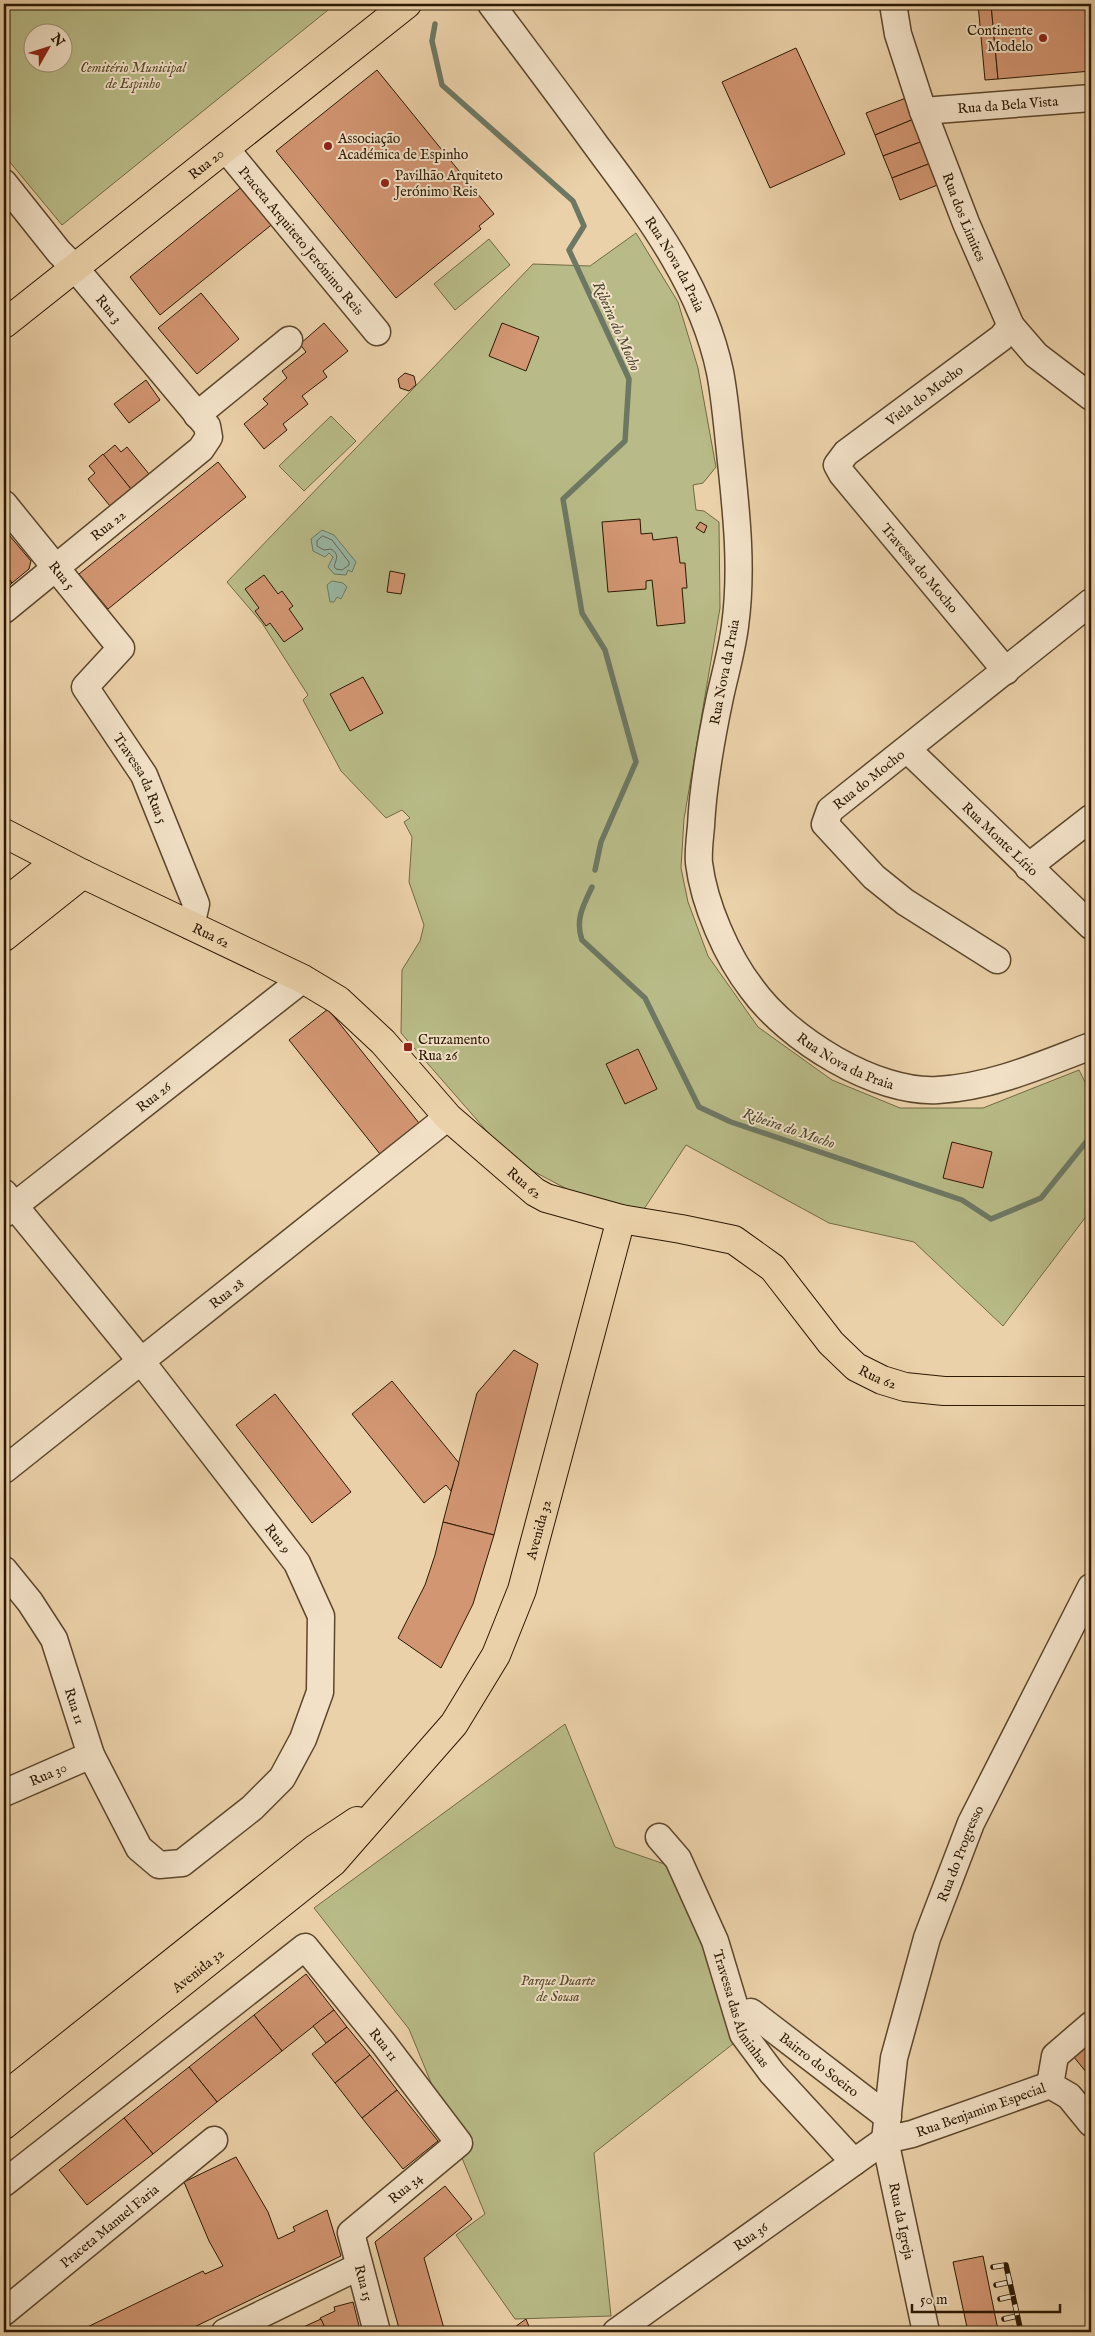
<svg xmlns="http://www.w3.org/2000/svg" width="1095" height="2336" viewBox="0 0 1095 2336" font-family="'IM FELL English',serif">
	<rect width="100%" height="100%" fill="#ebd1a9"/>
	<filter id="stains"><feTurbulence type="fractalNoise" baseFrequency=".004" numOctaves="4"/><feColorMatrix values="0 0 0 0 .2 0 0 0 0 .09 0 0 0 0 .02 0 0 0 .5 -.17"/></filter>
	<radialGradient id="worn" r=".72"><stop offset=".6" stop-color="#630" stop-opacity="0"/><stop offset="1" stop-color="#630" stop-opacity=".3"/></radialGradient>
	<!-- green -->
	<g fill="#b8bb87" stroke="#726a45" fill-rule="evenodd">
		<path d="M 4,4 L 331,4 L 333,6 L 62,225 L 4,155 ZM 32,32 L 62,32 L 62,62 L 32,62 Z"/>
		<path d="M 636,233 L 678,302 L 698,368 L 716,467 L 703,483 L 693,485 L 696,510 L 704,511 L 719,522 L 720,608 L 684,819 L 681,868 L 688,902 L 708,956 L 758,1027 L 832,1080 L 900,1108 L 983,1108 L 1079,1070 L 1091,1094 L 1091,1210 L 1003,1326 L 914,1242 L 829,1223 L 686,1145 L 644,1209 L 584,1198 L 512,1160 L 401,1033 L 402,970 L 420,941 L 424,925 L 409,882 L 412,837 L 404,822 L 410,818 L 402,810 L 386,818 L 341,771 L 303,700 L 308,695 L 262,623 L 227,582 L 533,264 L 590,266 Z"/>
		<path d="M 489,239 L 510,265 L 455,310 L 434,284 Z"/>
		<path d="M 331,416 L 356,441 L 304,491 L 279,466 Z"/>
		<path d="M 565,1724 L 615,1847 L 679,1869 L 738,2040 L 594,2153 L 611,2316 L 515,2319 L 456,2235 L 485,2214 L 409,2029 L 314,1908 Z"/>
	</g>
	<!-- water -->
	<g fill="#99b8a4" stroke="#6d7864">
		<path d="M 322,530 L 334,535 L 356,562 L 352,572 L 348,570 L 346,575 L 334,574 L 328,567 L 333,557 L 329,553 L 325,557 L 313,551 L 311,539 Z"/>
		<path d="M 332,581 L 343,583 L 347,587 L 341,599 L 337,597 L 334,602 L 330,602 L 327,585 Z"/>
	</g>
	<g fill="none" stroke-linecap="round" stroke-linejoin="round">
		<!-- shore -->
		<path stroke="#626854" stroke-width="1" d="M 323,536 L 332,540 L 349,562 L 349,565 L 342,570 L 336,569 L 334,566 C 337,558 339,554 331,549 L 324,550 L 317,546 L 317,541 Z"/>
		<!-- stream -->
		<g stroke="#6d7864" stroke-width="5.5">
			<path d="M 435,24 L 432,41 L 442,85 L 573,201 L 584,226 L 569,250 L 629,379 L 625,441 L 563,499 L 582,613 L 605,650 L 636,762 L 601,842 L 595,870"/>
			<path d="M 592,887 C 583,906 575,920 582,940 L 645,998 L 699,1107 L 731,1122 L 962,1200 L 991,1219 L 1041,1198 L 1091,1136"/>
		</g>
	</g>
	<!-- building -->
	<g fill="#d29672" stroke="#2c1903">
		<path d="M 978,4 L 991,4 L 998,79 L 985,80 Z"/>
		<path d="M 991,4 L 1091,4 L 1091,71 L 998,79 Z"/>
		<path d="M 796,48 L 845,154 L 770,188 L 722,82 Z"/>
		<path d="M 377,70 L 494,214 L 479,226 L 481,229 L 396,298 L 276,151 Z"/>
		<path d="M 906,98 L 914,119 L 875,135 L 866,113 Z"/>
		<path d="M 914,119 L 923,141 L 883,156 L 875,135 Z"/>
		<path d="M 923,141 L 931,163 L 892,178 L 883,156 Z"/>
		<path d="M 931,163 L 940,184 L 900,200 L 892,178 Z"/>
		<path d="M 244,185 L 275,222 L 160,315 L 130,277 Z"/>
		<path d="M 201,293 L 239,339 L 197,374 L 158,328 Z"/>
		<path d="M 324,323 L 348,351 L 323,371 L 327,377 L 302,396 L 308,404 L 283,424 L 287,430 L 264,449 L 244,424 L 268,404 L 263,399 L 287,378 L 282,371 L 306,352 L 300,344 Z"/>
		<path d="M 502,323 L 539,337 L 526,371 L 489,356 Z"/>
		<path d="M 405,373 L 414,376 L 416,385 L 409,391 L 400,388 L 398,379 Z"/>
		<path d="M 146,380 L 160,400 L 129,423 L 114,404 Z"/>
		<path d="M 115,445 L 121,452 L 127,447 L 149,474 L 131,489 L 103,455 Z"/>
		<path d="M 103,454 L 131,489 L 110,506 L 88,479 L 95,473 L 89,466 Z"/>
		<path d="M 218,462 L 246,497 L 108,609 L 79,574 Z"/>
		<path d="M 640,519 L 641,534 L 652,533 L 653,540 L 677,537 L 680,563 L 685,563 L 687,588 L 682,588 L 685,623 L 657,626 L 652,580 L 646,581 L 646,589 L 608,592 L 602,522 Z"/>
		<path d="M 700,522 L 707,526 L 704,533 L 696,528 Z"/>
		<path d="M 9,535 L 31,561 L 29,569 L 12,583 L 4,572 L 4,539 Z"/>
		<path d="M 390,571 L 405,574 L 401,594 L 387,592 Z"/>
		<path d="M 4,572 L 12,583 L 4,590 Z"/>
		<path d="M 264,575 L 278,594 L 282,591 L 293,606 L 289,609 L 303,629 L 284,642 L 270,623 L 266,626 L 255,611 L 259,608 L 245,589 Z"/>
		<path d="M 363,677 L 383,713 L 350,731 L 330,694 Z"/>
		<path d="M 328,1009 L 419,1123 L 380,1154 L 289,1040 Z"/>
		<path d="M 638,1049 L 657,1089 L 625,1104 L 606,1064 Z"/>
		<path d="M 952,1142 L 992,1152 L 983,1188 L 943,1178 Z"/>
		<path d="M 514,1350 L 538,1364 L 494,1535 L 443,1522 L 477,1393 Z"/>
		<path d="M 392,1381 L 459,1463 L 451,1491 L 446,1485 L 424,1503 L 352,1414 Z"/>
		<path d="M 275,1394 L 351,1492 L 312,1523 L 236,1425 Z"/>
		<path d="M 443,1522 L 494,1535 L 473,1604 L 441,1668 L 398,1638 L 425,1585 L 435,1555 Z"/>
		<path d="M 306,1974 L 334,2010 L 282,2051 L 254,2015 Z"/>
		<path d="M 334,2010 L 347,2027 L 326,2043 L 313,2026 Z"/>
		<path d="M 254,2015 L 282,2051 L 217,2102 L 189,2067 Z"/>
		<path d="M 347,2027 L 370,2055 L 335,2083 L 312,2054 Z"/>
		<path d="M 1091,2040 L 1091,2078 L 1073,2056 Z"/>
		<path d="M 370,2055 L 397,2090 L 362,2118 L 335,2083 Z"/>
		<path d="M 189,2067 L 217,2102 L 153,2154 L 124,2118 Z"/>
		<path d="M 397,2090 L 438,2141 L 403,2169 L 362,2118 Z"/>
		<path d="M 124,2118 L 153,2154 L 87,2205 L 59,2170 Z"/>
		<path d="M 236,2157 L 268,2212 L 278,2239 L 295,2231 L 293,2227 L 327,2210 L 341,2256 L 184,2332 L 77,2332 L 203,2271 L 205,2274 L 223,2266 L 209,2241 L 184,2182 Z"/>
		<path d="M 445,2186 L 472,2219 L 424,2258 L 445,2332 L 400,2332 L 375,2242 Z"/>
		<path d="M 983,2256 L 998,2330 L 1013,2326 L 1015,2332 L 968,2332 L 953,2262 Z"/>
		<path d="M 353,2302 L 360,2330 L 327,2332 L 320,2318 L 335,2311 L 334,2307 Z"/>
		<path d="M 321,2319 L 327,2332 L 303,2332 L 301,2328 Z"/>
		<path d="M 526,2319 L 531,2332 L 508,2332 Z"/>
	</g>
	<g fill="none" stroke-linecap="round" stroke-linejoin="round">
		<defs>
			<g id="minor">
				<path id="s1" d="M 491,4 C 526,51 561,97 595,144 C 647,214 702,285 720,372 C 725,398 727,425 730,452 C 736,509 743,568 735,626 C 732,650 725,674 720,697 C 711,740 703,783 701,826 C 700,838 698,851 699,863 C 704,904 727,957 752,989 C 788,1039 876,1094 938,1090 C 992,1087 1041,1065 1091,1046"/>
				<path id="s2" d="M 893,4 L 898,34 L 923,111 L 966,223 L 1011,326 L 1036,355 L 1091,397"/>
				<path id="s3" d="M 923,111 L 1091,98"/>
				<path id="s4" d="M 225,148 L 377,332"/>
				<path id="s5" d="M 4,183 L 59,252 L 75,268 L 207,426 L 209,437 L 201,449 L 4,610"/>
				<path d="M 197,415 L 289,340"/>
				<path id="s6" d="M 4,504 L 121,648 L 85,687 L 144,775 L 196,904 L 191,926"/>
				<path id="s7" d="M 1006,671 L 842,474 L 837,465 L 846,453 L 1001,338 L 1011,326"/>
				<path id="s8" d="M 908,750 L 1091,926"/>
				<path d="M 1028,867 L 1091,818"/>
				<path id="s9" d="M 997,960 L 905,902 L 874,877 L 825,824 L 830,810 L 1091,602"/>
				<path id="s10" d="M 4,1193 L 141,1361 L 297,1563 L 321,1616 L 320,1692 L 303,1739 L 282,1778 L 252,1808 L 182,1863 L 159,1865 L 139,1848 L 91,1755 L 54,1639 L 30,1602 L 4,1570"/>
				<path id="s11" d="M 4,1214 L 303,979"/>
				<path id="s12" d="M 4,1470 L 448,1117"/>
				<path id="s13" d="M 4,1793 L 91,1755"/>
				<path id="s14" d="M 659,1837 L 678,1859 L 715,1941 L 743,2034 L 772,2073 L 854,2162"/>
				<path id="s15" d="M 751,2012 L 888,2117"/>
				<path d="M 1050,2085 L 1055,2056 L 1091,2025"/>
				<path id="s16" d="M 4,2183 L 305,1947 L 384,2044 L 459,2143 L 351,2233 L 377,2332"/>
				<path id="s17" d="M 4,2312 L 214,2140"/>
				<path d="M 225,2332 L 358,2267"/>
				<path id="s18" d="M 616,2332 L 885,2140 L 912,2134 L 1050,2085 L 1069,2096 L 1091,2123"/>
				<path id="s19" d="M 926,2332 L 885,2140 L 894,2058 L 927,1938 L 971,1823 L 1091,1587"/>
			</g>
			<g id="major">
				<path id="s20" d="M 4,324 L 407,4"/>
				<path id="s21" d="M 4,833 L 83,874 L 303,979 L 338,1000 L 383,1042 L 448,1117 L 535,1192 L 546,1198 L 621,1219 L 681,1229 L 734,1240 L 773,1268 L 831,1343 L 856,1367 L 882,1380 L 905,1387 L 944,1391 L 1091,1391"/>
				<path d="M 4,903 L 57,861"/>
				<path d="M 4,937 L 83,874"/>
				<path d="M 4,2097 L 315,1849 L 357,1821"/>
				<path id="s22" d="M 4,2125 L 333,1862 L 454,1724 L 496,1655 L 522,1590 L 621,1219"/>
			</g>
		</defs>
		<!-- minor casing -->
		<use href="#minor" stroke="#5c472c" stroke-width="29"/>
		<!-- major casing -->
		<use href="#major" stroke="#2c1903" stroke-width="30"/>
		<!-- minor -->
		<use href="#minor" stroke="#f2e1c7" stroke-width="26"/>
		<!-- major -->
		<use href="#major" stroke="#ebd1a9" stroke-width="28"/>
		<defs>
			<g id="rail">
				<path d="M 993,2267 L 1006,2265 L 1013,2296"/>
				<path d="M 996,2285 L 1010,2282"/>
				<path d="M 1000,2299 L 1013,2296 L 1021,2332"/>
				<path d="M 1004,2319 L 1017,2316"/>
			</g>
		</defs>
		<!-- rail casing -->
		<use href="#rail" stroke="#2c1903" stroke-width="5.5"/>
		<!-- rail -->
		<use href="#rail" stroke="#f2e1c7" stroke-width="4" stroke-dasharray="11" stroke-linecap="butt"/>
	</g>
	<!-- markers -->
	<g fill="#8f2418" stroke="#f2e1c7" stroke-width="2">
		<circle cx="1043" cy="38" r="5"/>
		<circle cx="328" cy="146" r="5"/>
		<circle cx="385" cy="183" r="5"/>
		<rect x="403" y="1042" width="10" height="10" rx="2.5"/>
	</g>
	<g text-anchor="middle" stroke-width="4" stroke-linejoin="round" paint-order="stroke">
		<!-- poi labels -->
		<g font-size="14" fill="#2c1903" stroke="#f2e1c7" text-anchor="start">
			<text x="1033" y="35" text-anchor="end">Continente<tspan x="1033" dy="16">Modelo</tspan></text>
			<text x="338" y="143">Associação<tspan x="338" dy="16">Académica de Espinho</tspan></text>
			<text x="395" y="180">Pavilhão Arquiteto<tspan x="395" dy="16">Jerónimo Reis</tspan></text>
			<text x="418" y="1044">Cruzamento<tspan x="418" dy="16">Rua 26</tspan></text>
		</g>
		<!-- park labels -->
		<g font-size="14" font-style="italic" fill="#564a2b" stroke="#f2e1c7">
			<text x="133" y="72">Cemitério Municipal<tspan x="133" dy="16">de Espinho</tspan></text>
			<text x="558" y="1985">Parque Duarte<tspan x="558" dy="16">de Sousa</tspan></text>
		</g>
		<!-- street labels -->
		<g font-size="14" fill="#2c1903" stroke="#f2e1c7">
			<text dy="5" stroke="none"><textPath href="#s3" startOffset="85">Rua da Bela Vista</textPath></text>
			<text dy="5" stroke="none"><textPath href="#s20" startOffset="258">Rua 20</textPath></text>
			<text dy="5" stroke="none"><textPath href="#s2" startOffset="225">Rua dos Limites</textPath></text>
			<text dy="5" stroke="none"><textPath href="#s4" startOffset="120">Praceta Arquiteto Jerónimo Reis</textPath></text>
			<text dy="5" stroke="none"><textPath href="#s1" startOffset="319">Rua Nova da Praia</textPath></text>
			<text dy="5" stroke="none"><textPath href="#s5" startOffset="164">Rua 3</textPath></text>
			<text dy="5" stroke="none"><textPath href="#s7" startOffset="379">Viela do Mocho</textPath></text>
			<text transform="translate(108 525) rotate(-39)" y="5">Rua 22</text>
			<text transform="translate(920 568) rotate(50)" y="5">Travessa do Mocho</text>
			<text dy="5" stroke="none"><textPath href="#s6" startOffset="92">Rua 5</textPath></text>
			<text transform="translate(724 672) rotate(-79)" y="5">Rua Nova da Praia</text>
			<text dy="5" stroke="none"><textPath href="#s6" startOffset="346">Travessa da Rua 5</textPath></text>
			<text dy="5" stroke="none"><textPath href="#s9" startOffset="285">Rua do Mocho</textPath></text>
			<text dy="5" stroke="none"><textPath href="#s8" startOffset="128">Rua Monte Lírio</textPath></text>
			<text dy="5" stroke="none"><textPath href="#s21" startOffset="231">Rua 62</textPath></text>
			<text dy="5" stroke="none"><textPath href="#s1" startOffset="1190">Rua Nova da Praia</textPath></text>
			<text dy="5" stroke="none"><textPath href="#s11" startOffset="190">Rua 26</textPath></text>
			<text dy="5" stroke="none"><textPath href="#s21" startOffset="635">Rua 62</textPath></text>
			<text dy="5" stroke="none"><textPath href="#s12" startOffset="284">Rua 28</textPath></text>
			<text dy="5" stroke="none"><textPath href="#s21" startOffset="1056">Rua 62</textPath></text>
			<text dy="5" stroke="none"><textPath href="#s22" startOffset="818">Avenida 32</textPath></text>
			<text dy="5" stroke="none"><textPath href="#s10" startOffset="441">Rua 9</textPath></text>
			<text transform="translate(75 1706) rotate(72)" y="5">Rua 11</text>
			<text dy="5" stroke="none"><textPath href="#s13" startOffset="48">Rua 30</textPath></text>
			<text dy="5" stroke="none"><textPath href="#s19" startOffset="494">Rua do Progresso</textPath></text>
			<text dy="5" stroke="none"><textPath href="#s22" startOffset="248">Avenida 32</textPath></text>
			<text dy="5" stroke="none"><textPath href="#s14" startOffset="192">Travessa das Alminhas</textPath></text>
			<text dy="5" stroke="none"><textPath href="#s16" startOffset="508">Rua 11</textPath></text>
			<text dy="5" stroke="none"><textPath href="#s15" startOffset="86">Bairro do Soeiro</textPath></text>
			<text dy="5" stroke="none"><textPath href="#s18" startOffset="431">Rua Benjamim Especial</textPath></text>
			<text transform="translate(405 2188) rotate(-40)" y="5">Rua 34</text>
			<text transform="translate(902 2221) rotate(78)" y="5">Rua da Igreja</text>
			<text dy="5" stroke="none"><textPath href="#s17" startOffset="136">Praceta Manuel Faria</textPath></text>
			<text dy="5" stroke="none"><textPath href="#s18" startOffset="165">Rua 36</textPath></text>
			<text dy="5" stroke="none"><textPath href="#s16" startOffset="824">Rua 15</textPath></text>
		</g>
		<!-- water labels -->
		<g font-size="15" font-style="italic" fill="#4d4933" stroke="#f2e1c7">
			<text transform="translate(617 326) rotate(66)" y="5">Ribeira do Mocho</text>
			<text transform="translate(789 1128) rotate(19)" y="5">Ribeira do Mocho</text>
		</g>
	</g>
	<!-- margin -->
	<rect width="1095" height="2336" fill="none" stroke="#ebd1a9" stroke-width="20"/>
	<rect x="5" y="5" width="1085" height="2326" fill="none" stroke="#2c1903" stroke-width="2.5"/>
	<rect x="10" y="10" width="1075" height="2316" fill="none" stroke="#2c1903"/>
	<!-- north arrow -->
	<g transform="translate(48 48) rotate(51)"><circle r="24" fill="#f2e1c7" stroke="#a39179"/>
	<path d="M0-4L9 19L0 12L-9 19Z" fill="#8f2418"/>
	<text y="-8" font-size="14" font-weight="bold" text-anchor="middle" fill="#2c1903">N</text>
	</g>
	<!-- scale -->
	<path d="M912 2304v8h148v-8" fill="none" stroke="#2c1903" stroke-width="2.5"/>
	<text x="920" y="2304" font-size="15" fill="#2c1903" stroke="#f2e1c7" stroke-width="4" paint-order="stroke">50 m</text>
	<rect width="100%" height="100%" filter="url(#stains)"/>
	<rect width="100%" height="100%" fill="url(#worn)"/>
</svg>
